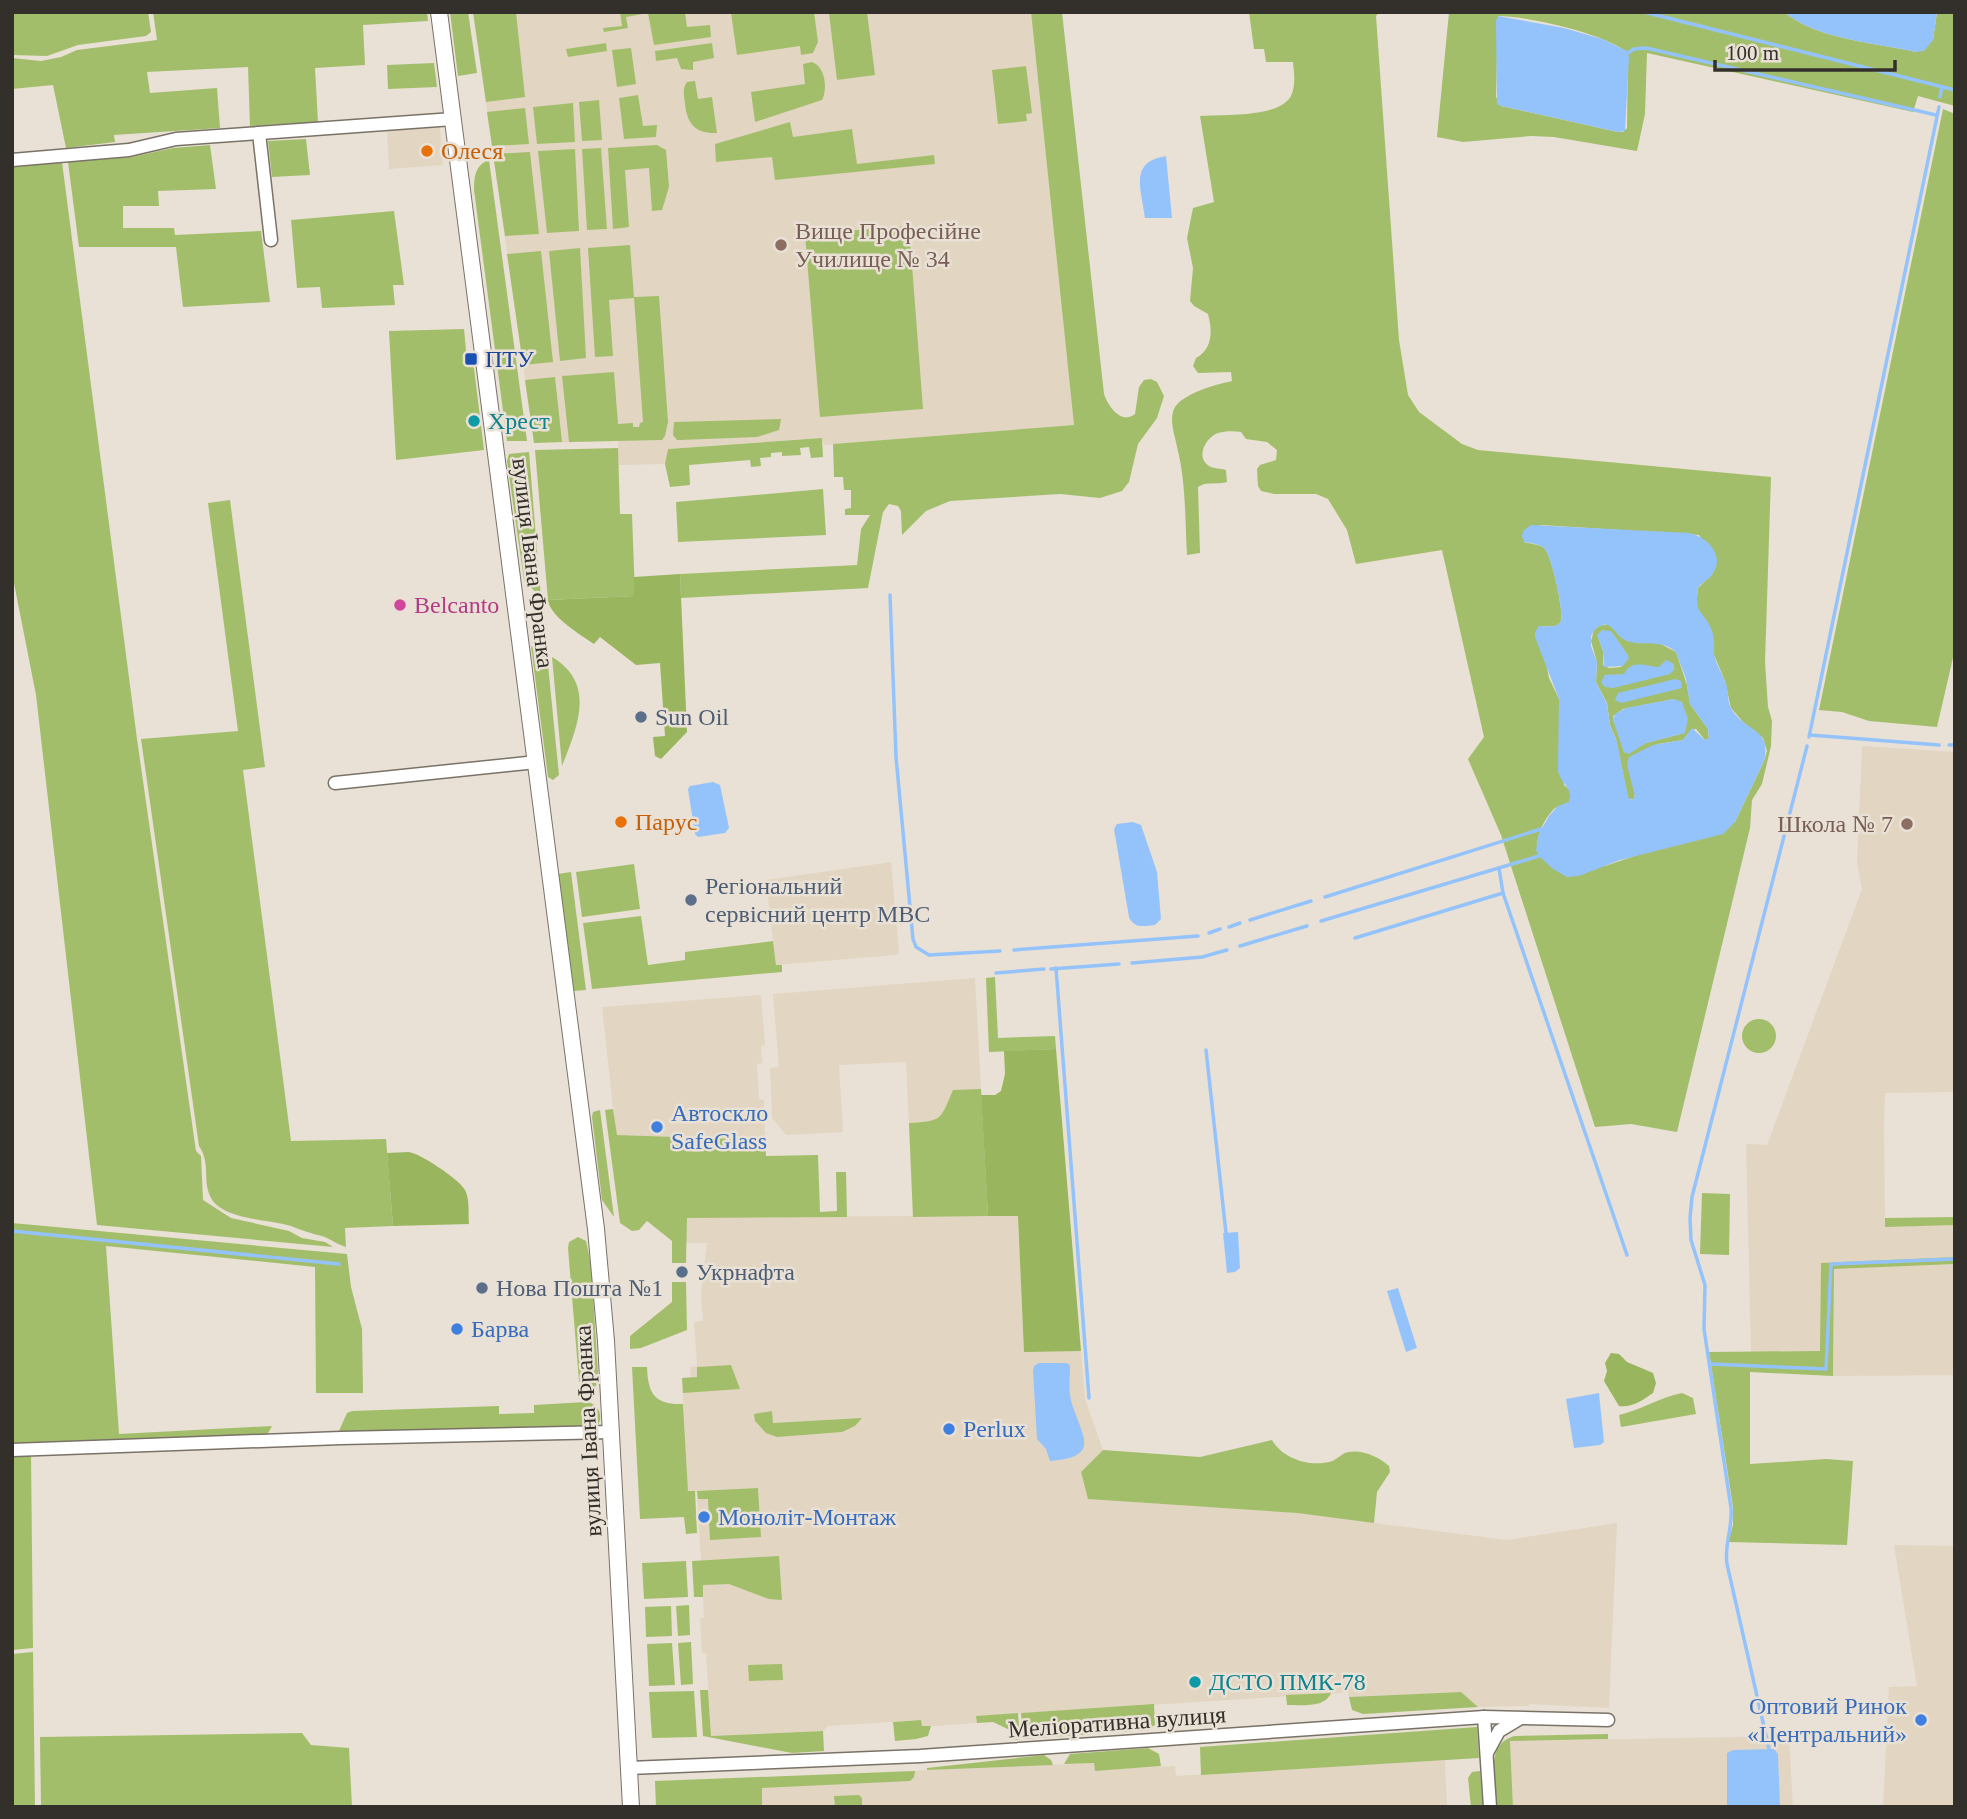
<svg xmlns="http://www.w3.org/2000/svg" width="1967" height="1819" viewBox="0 0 1967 1819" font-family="'Times New Roman',serif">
	<rect width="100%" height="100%" fill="#e9e1d5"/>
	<!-- built -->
	<g fill="#e2d6c2">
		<path d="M 473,12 L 1031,12 L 1074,425 L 825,445 L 821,438 L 668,449 L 665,464 L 618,465 L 618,441 L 534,443 Z"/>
		<path d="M 440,127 L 443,165 L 389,169 L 387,131 Z"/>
		<path d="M 1862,746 L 1955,752 L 1955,1092 L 1885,1093 L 1884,1122 L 1885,1226 L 1955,1225 L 1955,1257 L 1821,1263 L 1821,1352 L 1751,1352 L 1746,1144 L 1767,1145 L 1862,889 L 1857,863 Z"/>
		<path d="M 891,862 L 899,952 L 896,955 L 776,965 L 766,880 Z"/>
		<path d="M 975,978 L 988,1216 L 1018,1216 L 1024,1351 L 1081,1351 L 1085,1399 L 1103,1450 L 1081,1472 L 1088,1498 L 1297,1513 L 1507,1540 L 1617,1523 L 1609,1708 L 1529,1704 L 1529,1706 L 1478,1707 L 1460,1692 L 1349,1697 L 1348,1692 L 1340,1693 L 977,1716 L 977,1723 L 922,1727 L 921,1720 L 828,1726 L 823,1731 L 711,1736 L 706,1653 L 702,1653 L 701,1638 L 700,1618 L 704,1618 L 697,1492 L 688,1492 L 682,1378 L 691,1377 L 690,1367 L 697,1366 L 694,1322 L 703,1321 L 701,1295 L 707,1243 L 686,1243 L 686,1218 L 913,1216 L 906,1062 L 839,1065 L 843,1132 L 786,1135 L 772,1118 L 770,1068 L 779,1067 L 773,994 Z"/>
		<path d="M 761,995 L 765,1045 L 761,1046 L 762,1063 L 757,1064 L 759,1099 L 764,1100 L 765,1140 L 616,1135 L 602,1007 Z"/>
		<path d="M 1955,1264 L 1955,1375 L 1833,1376 L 1834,1269 Z"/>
		<path d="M 1894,1545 L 1955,1546 L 1955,1807 L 1883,1807 L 1889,1687 L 1917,1686 Z"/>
		<path d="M 1789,1736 L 1793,1807 L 1513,1807 L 1510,1741 Z"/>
		<path d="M 1445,1760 L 1447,1807 L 706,1807 L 705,1780 L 1094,1763 L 1095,1770 L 1175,1766 L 1176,1776 Z"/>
	</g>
	<!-- green -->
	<g fill="#a3be6a" fill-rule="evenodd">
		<path d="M 12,12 L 148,12 L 151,32 L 146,36 L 78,45 L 47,56 L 12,55 Z"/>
		<path d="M 153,12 L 427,12 L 428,21 L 363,25 L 365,65 L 315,68 L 318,122 L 250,126 L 248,67 L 147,72 L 150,93 L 217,88 L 220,128 L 114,135 L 115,142 L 66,148 L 53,85 L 12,89 L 12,58 L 41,61 L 61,57 L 77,50 L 157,40 Z"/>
		<path d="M 450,12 L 468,12 L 477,73 L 458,76 Z"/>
		<path d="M 473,12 L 516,12 L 525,97 L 486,102 Z"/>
		<path d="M 620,12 L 685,12 L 687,27 L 710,25 L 711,37 L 654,45 L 648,13 L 626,17 L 628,28 L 604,32 L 603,28 L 622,26 Z"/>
		<path d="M 814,12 L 818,42 L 813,53 L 801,55 L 800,46 L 737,55 L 731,13 Z"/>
		<path d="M 867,12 L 875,75 L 837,80 L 829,13 Z"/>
		<path d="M 1031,12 L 1062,12 L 1104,394 C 1108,406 1121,425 1135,414 L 1139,387 L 1144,380 L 1151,379 L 1157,382 L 1164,396 L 1157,418 L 1138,444 L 1129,482 L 1122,491 L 1100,498 L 1060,494 L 950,501 L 926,511 L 902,535 L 901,511 L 898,506 L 889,504 L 883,512 L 868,588 L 681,598 L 680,574 L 857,565 L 861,529 L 870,515 L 845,515 L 845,509 L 851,508 L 851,490 L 844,490 L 843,477 L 834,477 L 833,444 L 1074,425 Z"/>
		<path d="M 1249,12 L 1379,12 L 1376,16 L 1399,340 L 1408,395 L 1419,412 L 1462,444 L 1478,450 L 1771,477 L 1765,662 L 1768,707 L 1772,721 L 1771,746 L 1762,784 L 1752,800 L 1750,828 L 1677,1132 L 1631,1124 L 1595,1127 L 1501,835 L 1468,759 L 1484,737 L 1442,550 L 1356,564 L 1347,530 L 1328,499 L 1316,494 L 1274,494 L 1261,491 L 1258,486 L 1257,469 L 1260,465 L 1276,460 L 1277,450 L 1267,442 L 1246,439 L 1241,432 C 1233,431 1225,431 1218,433 C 1206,437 1195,457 1209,466 C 1213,469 1221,468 1226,470 L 1227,482 C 1218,485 1206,481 1198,487 L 1200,553 L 1187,555 C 1185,520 1186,481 1177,447 C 1175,435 1169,421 1174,409 C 1181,394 1217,384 1232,381 L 1231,372 L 1198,373 L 1193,366 L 1196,358 C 1212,349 1213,332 1208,314 L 1194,306 L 1190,301 L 1193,268 L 1187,238 L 1193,208 L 1214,202 L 1200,116 C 1223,114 1279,118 1291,96 C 1296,85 1294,73 1293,62 L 1266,62 L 1264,49 L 1254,49 ZM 1541,525 L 1699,535 L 1716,561 L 1712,574 L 1698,588 C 1697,599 1694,609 1704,617 L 1714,655 L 1725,681 L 1731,708 L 1743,722 L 1763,738 L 1767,751 L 1764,761 L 1735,822 L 1605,866 L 1539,856 C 1533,841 1543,820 1554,809 C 1559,805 1564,805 1569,802 C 1572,794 1571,790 1564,785 L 1559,699 L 1549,678 L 1539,626 C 1546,626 1556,628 1560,623 C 1566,616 1551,555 1545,549 C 1540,544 1531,544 1524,542 Z"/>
		<path d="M 1449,12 L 1784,12 C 1816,39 1876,43 1916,52 L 1933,40 L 1937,12 L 1955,12 L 1955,106 L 1918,96 L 1913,112 L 1647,53 L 1645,114 L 1637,151 L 1554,137 L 1531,136 L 1463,142 L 1437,137 ZM 1498,16 C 1528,16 1606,34 1628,53 L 1627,128 L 1623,132 L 1618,132 L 1501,106 L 1496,97 Z"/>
		<path d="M 606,43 L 607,51 L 568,57 L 566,49 Z"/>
		<path d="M 712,43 L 714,58 L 693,62 L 693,70 L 681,69 L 677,58 L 656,61 L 655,51 Z"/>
		<path d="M 631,48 L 636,84 L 617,87 L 612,50 Z"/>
		<path d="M 812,62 C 825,66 828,89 822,100 L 755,122 L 751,92 L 805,84 L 803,64 Z"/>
		<path d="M 434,63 L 437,87 L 388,89 L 387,65 Z"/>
		<path d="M 1026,66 L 1032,113 L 1026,114 L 1027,121 L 998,124 L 992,70 Z"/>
		<path d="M 695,81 L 698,99 L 712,97 L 717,133 C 696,134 687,124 685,104 C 684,95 682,89 687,82 Z"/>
		<path d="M 638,95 L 643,126 L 657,125 L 656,137 L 624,139 L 619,98 Z"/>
		<path d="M 599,100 L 602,140 L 582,141 L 579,102 Z"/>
		<path d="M 573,103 L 575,142 L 537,144 L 533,107 Z"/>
		<path d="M 525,108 L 529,144 L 492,146 L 487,112 Z"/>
		<path d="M 1943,109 L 1955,114 L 1955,649 L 1937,727 L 1869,721 L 1842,712 L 1819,710 Z"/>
		<path d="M 790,122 L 793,137 L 852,129 L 857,164 L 934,155 L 935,164 L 775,180 L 772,157 L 716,162 L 715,144 Z"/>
		<path d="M 306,139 L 310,175 L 272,177 L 268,141 Z"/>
		<path d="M 210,145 L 216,189 L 158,191 L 159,206 L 123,206 L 123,228 L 174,228 L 175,235 L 261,231 L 270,302 L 183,307 L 176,247 L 79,247 L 68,162 L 132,157 L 173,148 Z"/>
		<path d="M 657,145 L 666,150 L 669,187 L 662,210 L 652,211 L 649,168 L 625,170 L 629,227 L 613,229 L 608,148 Z"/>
		<path d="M 601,148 L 607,229 L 587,230 L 582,149 Z"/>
		<path d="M 575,149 L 579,231 L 547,233 L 538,151 Z"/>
		<path d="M 530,152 L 539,234 L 505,236 L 493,154 Z"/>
		<path d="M 489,160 L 527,441 L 507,441 L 474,190 C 474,177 475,165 489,160 Z"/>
		<path d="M 62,162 L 137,739 L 196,1151 L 201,1156 L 203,1200 L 231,1218 L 289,1231 L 302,1238 L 325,1242 L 333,1247 L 97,1225 L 36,695 L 12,573 L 12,165 Z"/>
		<path d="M 394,211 L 404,285 L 393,285 L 395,305 L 322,308 L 320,287 L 297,288 L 291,220 Z"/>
		<path d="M 909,226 L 923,409 L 820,417 L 805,234 Z"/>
		<path d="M 630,245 L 634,297 L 659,296 L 668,422 L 665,436 L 662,440 L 569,442 L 562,376 L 614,372 L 618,424 L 633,423 L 633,427 L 639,427 L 640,423 L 643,422 L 634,298 L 609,300 L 613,356 L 595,357 L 588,248 Z"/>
		<path d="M 580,248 L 586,358 L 560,361 L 549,251 Z"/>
		<path d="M 541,251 L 553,362 L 523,365 L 507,254 Z"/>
		<path d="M 464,329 L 467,361 L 474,368 L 484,450 L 396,460 L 389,331 Z"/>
		<path d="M 555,377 L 562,442 L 534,443 L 525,380 Z"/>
		<path d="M 781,419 L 779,430 L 757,437 L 680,440 L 677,440 L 673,435 L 674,422 Z"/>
		<path d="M 822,438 L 823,457 L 811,458 L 809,447 L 800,448 L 801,455 L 782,456 L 782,452 L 771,453 L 771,457 L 760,458 L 761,466 L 751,467 L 750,460 L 689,465 L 690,485 L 670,487 L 665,464 L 668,449 Z"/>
		<path d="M 618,448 L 620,514 L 632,514 L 635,596 L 548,600 L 535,450 Z"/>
		<path d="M 529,452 L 541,598 L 524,580 L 507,461 L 509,454 Z"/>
		<path d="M 823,489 L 826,535 L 678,542 L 676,502 Z"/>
		<path d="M 230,500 L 265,767 L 243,770 L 291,1141 L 386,1139 L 393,1226 L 345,1228 L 346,1247 C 338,1245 331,1239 322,1236 C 310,1233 303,1231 291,1226 C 269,1219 223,1220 211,1198 C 202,1181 211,1163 199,1146 L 141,739 L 238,731 L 208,503 Z"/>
		<path d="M 1608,624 L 1627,641 L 1659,643 L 1676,652 L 1687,685 L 1690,704 L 1708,729 L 1709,739 L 1705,740 L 1696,729 L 1691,730 L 1683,740 L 1658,744 L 1628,760 L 1635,793 L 1634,800 L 1628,798 L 1616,739 L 1610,725 L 1607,703 L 1596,682 L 1597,662 L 1591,641 L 1594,630 L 1599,626 ZM 1613,634 L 1628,656 L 1621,667 L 1609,668 L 1603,665 L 1603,651 L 1598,637 ZM 1674,699 L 1684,733 L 1646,743 L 1627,753 L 1624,752 L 1613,716 L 1623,709 Z"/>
		<path d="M 531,646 L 547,655 L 559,775 L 553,780 L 548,777 Z"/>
		<path d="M 552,657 C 597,684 577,727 562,766 Z"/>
		<path d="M 634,864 L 640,909 L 582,917 L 576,872 Z"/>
		<path d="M 571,872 L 586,990 L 574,991 L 558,874 Z"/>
		<path d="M 641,916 L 648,965 L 685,960 L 685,952 L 773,941 L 776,965 L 782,965 L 782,972 L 592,989 L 583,923 Z"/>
		<path d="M 995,977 L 998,1038 L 1055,1036 L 1056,1049 L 989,1052 L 986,978 Z"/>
		<circle cx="1759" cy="1036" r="17"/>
		<path d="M 981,1089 L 988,1216 L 913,1217 L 909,1123 C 943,1121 940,1120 953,1090 Z"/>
		<path d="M 613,1109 L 617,1135 L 765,1140 L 766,1156 L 818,1155 L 820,1212 L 837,1211 L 836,1172 L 846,1172 L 847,1217 L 687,1218 L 686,1263 L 672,1263 L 672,1241 L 647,1221 L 639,1230 L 632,1231 L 620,1223 L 605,1110 Z"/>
		<path d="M 600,1110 L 614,1217 L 602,1200 L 592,1117 L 593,1112 Z"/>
		<path d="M 1702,1193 L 1730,1194 L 1729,1255 L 1700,1254 Z"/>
		<path d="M 1955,1217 L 1955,1225 L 1885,1227 L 1885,1218 Z"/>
		<path d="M 12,1223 L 347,1254 L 351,1287 L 362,1329 L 363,1393 L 316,1393 L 315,1267 L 106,1246 L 119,1434 L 272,1426 L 267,1435 L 12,1445 Z"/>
		<path d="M 578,1237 L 586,1241 L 591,1264 L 598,1374 L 596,1386 L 590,1390 L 583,1389 L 579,1381 L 568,1248 L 569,1242 Z"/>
		<path d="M 1955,1257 L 1955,1264 L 1834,1269 L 1833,1376 L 1750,1372 L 1750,1464 L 1826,1459 L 1853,1461 L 1847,1545 L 1728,1542 L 1733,1525 L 1733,1507 L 1709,1352 L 1820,1351 L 1821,1263 Z"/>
		<path d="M 672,1282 L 686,1282 L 687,1330 L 641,1348 L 630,1349 L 630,1336 L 672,1302 Z"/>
		<path d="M 731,1365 L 740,1389 L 683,1393 L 682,1378 L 697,1377 L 697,1367 Z"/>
		<path d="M 632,1367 L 647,1367 C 648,1393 654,1405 683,1404 L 688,1491 L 695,1491 L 697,1533 L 686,1534 L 684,1517 L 640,1519 Z"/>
		<path d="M 1682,1393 L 1693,1398 L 1696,1414 L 1621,1427 L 1619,1415 C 1641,1410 1660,1397 1682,1393 Z"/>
		<path d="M 586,1402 C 599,1403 605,1418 596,1427 L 338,1433 L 347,1413 L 352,1411 L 499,1406 L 499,1414 L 534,1413 L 534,1405 Z"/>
		<path d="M 772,1411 L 773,1423 L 862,1418 L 855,1426 L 842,1432 L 777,1437 L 766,1433 L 755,1421 L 754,1414 Z"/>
		<path d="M 1272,1440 C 1282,1458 1308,1467 1329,1462 C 1335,1461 1338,1457 1343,1454 C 1357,1447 1378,1456 1389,1466 L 1390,1472 L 1377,1492 L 1374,1523 L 1297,1513 L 1088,1499 L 1081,1472 L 1103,1450 L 1200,1457 Z"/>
		<path d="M 31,1454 L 33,1648 L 12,1650 L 12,1455 Z"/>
		<path d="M 758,1488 L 761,1537 L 710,1540 L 708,1499 L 698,1499 L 697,1491 Z"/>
		<path d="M 779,1556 L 782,1600 L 769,1599 L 729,1584 L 703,1585 L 703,1597 L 694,1597 L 692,1561 Z"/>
		<path d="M 686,1561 L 688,1597 L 644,1599 L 642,1563 Z"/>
		<path d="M 689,1605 L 690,1635 L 678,1636 L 676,1606 Z"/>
		<path d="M 671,1606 L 672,1636 L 646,1637 L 645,1607 Z"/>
		<path d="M 691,1642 L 693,1684 L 681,1685 L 678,1643 Z"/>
		<path d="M 672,1643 L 675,1685 L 649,1686 L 647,1644 Z"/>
		<path d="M 33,1652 L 35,1807 L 12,1807 L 12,1654 Z"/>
		<path d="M 782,1664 L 783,1680 L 749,1681 L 748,1665 Z"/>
		<path d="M 700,1690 L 708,1690 L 711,1736 L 823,1731 L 824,1751 L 792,1753 L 703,1736 Z"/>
		<path d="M 694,1691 L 697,1737 L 652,1738 L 649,1692 Z"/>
		<path d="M 1461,1692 L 1478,1707 L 1363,1714 L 1352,1710 L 1349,1697 Z"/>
		<path d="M 1331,1693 C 1325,1708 1302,1705 1287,1705 L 1286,1695 Z"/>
		<path d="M 1154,1704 L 1155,1725 L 1148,1730 L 1023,1739 L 1021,1713 Z"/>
		<path d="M 1018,1713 L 1020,1739 L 1015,1740 L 1014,1732 L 993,1722 L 977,1723 L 976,1716 Z"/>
		<path d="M 921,1720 L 922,1726 L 931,1726 L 928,1736 L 916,1739 L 895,1741 L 893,1722 Z"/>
		<path d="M 1477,1727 L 1479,1758 L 1201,1775 L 1200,1747 Z"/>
		<path d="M 302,1733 L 311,1745 L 349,1748 L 352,1807 L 41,1807 L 40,1737 Z"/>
		<path d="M 1608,1734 L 1608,1739 L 1510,1741 L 1513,1807 L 1497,1807 C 1495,1784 1484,1743 1515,1736 Z"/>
		<path d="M 1148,1748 L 1159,1754 L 1161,1766 L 1095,1771 L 1094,1763 L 1064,1764 L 1070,1754 Z"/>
		<path d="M 1044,1755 L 1051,1760 L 1053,1765 L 927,1770 L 927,1768 Z"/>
		<path d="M 915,1771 L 914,1777 L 910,1781 L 762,1788 L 762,1807 L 656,1807 L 655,1781 Z"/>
		<path d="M 1480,1771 L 1483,1807 L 1471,1807 L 1468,1778 L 1472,1772 Z"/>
		<path d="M 859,1795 L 862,1798 L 862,1807 L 835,1807 L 834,1796 Z"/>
	</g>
	<!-- forest -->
	<g fill="#99b55d">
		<path d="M 680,574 L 687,732 L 661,759 L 655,756 L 653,737 L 665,736 L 660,663 L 636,665 L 600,637 L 594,644 C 581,635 550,617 548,600 L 634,596 L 634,577 Z"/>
		<path d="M 1056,1049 L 1081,1351 L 1024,1352 L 1018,1216 L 988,1216 L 981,1095 L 995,1095 L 1001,1091 L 1005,1074 L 1004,1051 Z"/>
		<path d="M 409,1152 C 421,1154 459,1179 465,1190 C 470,1199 468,1214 469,1224 L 393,1226 L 387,1153 Z"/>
		<path d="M 1611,1353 L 1619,1354 L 1627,1362 L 1653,1373 L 1656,1383 L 1653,1393 C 1643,1400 1632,1408 1619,1406 L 1604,1381 L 1607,1371 L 1605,1363 Z"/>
	</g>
	<!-- water -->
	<g fill="#94c3fc" fill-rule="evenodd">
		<path d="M 1784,12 L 1937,12 L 1933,40 L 1924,51 L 1916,52 C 1876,43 1816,39 1784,12 Z"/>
		<path d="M 1498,16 L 1564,28 L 1602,39 L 1627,51 L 1629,57 L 1625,131 L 1618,132 L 1501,106 L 1497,104 L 1496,21 Z"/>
		<path d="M 1166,156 L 1172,218 L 1145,218 C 1142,190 1128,162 1166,156 Z"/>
		<path d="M 1531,525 L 1689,533 C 1708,537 1727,557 1711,576 C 1707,581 1702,582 1698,588 C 1694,617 1704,609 1712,631 C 1715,639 1714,646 1714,653 C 1715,664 1723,674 1726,684 C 1729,693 1727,702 1732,710 C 1746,732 1772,728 1764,761 L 1735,822 L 1723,834 L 1620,860 L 1579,876 L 1567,877 L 1553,869 L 1539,856 L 1536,850 L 1539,833 L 1549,816 L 1558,806 L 1569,802 C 1574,789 1561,784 1558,771 L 1559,699 L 1535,637 L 1535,632 L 1539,626 C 1546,626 1556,628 1560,623 C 1566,616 1551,555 1545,549 C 1540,544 1531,543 1524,542 L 1522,536 L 1523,531 ZM 1605,624 C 1616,627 1616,637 1627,641 C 1644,647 1660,638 1676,652 L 1686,679 L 1690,704 L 1708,729 L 1709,738 L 1705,740 L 1692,728 L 1683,740 L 1653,745 L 1629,757 L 1627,765 L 1635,796 L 1632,800 L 1628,797 L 1617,742 L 1610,725 L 1607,704 L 1596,682 L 1597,662 L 1591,646 L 1591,636 L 1596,628 Z"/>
		<path d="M 1602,630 L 1611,631 C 1617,640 1624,648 1629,658 L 1623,666 L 1604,667 L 1603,651 L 1597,635 Z"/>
		<path d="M 1666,660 L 1674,664 L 1674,670 L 1670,674 L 1613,688 L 1605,687 L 1601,682 L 1605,675 L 1624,674 C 1632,659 1644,666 1659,667 Z"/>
		<path d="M 1675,679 L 1681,681 L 1682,688 L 1621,703 L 1615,700 L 1618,693 Z"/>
		<path d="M 1674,699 L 1682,702 L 1688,719 L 1685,733 L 1646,743 L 1629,754 L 1624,752 L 1613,720 L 1615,714 L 1626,708 Z"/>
		<path d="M 713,782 L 720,785 L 729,828 L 725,833 L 698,837 L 695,834 L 688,789 L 690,786 Z"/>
		<path d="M 1133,822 L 1141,825 L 1157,872 L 1161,919 L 1155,925 C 1144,926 1134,929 1129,917 L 1114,829 L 1117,824 Z"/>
		<path d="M 1238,1232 L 1240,1268 L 1235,1272 L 1227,1273 L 1223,1233 Z"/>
		<path d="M 1398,1288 L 1417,1348 L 1406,1352 L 1387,1291 Z"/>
		<path d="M 1039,1363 L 1066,1363 L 1070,1365 C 1070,1379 1068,1391 1072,1404 C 1083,1438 1101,1457 1050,1461 L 1046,1449 L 1037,1439 L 1033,1371 L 1034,1366 Z"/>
		<path d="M 1599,1393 L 1604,1442 L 1600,1445 L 1574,1448 L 1566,1399 Z"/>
		<path d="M 1774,1749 L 1778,1754 L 1780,1807 L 1727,1807 L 1727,1753 L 1733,1750 Z"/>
	</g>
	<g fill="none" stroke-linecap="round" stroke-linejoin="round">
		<!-- stream -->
		<g stroke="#94c3fc" stroke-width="3.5">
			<path d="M 1644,12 L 1955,90"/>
			<path d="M 1628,53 L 1634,49 L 1646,48 L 1936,115"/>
			<path d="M 1940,97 L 1942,87"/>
			<path d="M 890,595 L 896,757 L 913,939 L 916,947 L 929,955 L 1000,951"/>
			<path d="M 1810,735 L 1939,745"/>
			<path d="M 1809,737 L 1939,107"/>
			<path d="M 1949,745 L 1955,745"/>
			<path d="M 1499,868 L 1503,893 L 1627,1255"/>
			<path d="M 1325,897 L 1541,829"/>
			<path d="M 1250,920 L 1311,901"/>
			<path d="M 1321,921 L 1539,856"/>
			<path d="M 1229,927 L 1240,923"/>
			<path d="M 1209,933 L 1220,929"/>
			<path d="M 1355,938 L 1503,893"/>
			<path d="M 1240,946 L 1307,926"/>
			<path d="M 1014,950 L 1198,936"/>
			<path d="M 1132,963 L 1202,957 L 1227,950"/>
			<path d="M 1056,968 L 1089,1398"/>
			<path d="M 1051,969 L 1119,964"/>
			<path d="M 996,973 L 1044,969"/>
			<path d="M 1206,1050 L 1226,1233"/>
			<path d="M 12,1231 L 339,1264"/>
			<path d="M 1710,1364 L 1826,1369 L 1831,1264 L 1955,1259"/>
			<path d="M 1769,1749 L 1727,1564 C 1724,1544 1733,1527 1731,1508 L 1704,1329 L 1705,1285 L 1691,1240 L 1690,1218 L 1692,1197 L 1807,746"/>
		</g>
		<defs>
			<g id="minor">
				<path d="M 259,133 L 271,240"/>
				<path d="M 12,160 L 129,150 L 176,139 L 453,119"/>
				<path d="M 335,783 L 536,762"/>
				<path d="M 12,1450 L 341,1438 L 611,1432"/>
				<path d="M 1484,1717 L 1490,1807"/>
				<path d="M 1487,1753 L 1499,1731 L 1519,1719"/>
				<path d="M 629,1768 L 920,1756 L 1484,1717 L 1608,1720"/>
			</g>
			<path id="major" d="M 439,12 L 596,1229 L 606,1341 L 631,1807"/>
		</defs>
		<!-- minor casing -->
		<use href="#minor" stroke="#797267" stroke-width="15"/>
		<!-- major casing -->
		<use href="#major" stroke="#797267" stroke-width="18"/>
		<!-- minor -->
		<use href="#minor" stroke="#fff" stroke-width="12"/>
		<!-- major -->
		<use href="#major" stroke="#fff" stroke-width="16"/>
	</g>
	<!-- markers -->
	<g fill="#e8710a" stroke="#e9e1d5" stroke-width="2.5">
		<circle cx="427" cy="151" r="7"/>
		<circle cx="621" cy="822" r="7"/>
	</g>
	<g fill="#8d6e63" stroke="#e9e1d5" stroke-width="2.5">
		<circle cx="781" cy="245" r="7"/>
		<circle cx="1907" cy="824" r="7"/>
	</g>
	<rect fill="#1a4fb4" stroke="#e9e1d5" stroke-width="2.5" x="464" y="352" width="14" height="14" rx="3.5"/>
	<g fill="#0f9aa8" stroke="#e9e1d5" stroke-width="2.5">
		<circle cx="474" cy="421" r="7"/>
		<circle cx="1195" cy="1682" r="7"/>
	</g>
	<circle fill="#d1479c" stroke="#e9e1d5" stroke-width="2.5" cx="400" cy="605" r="7"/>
	<g fill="#5c6f8a" stroke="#e9e1d5" stroke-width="2.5">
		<circle cx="641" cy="717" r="7"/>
		<circle cx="691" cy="900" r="7"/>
		<circle cx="682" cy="1272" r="7"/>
		<circle cx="482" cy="1288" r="7"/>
	</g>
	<g fill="#3f7fe0" stroke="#e9e1d5" stroke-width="2.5">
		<circle cx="657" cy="1127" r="7"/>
		<circle cx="457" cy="1329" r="7"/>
		<circle cx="949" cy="1429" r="7"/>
		<circle cx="704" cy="1517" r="7"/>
		<circle cx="1921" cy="1720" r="7"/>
	</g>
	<g text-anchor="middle" stroke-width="5" stroke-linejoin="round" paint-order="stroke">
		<!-- food labels -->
		<g font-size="24" fill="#c56008" stroke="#e9e1d5" text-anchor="start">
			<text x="441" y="159">Олеся</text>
			<text x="635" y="830">Парус</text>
		</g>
		<!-- education labels -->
		<g font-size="24" fill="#785e54" stroke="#e9e1d5" text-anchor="start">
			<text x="795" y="239">Вище Професійне<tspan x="795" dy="28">Училище № 34</tspan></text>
			<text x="1893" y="832" text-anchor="end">Школа № 7</text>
		</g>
		<!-- transit labels -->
		<g font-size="24" fill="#164399" stroke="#e9e1d5" text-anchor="start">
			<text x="485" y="367">ПТУ</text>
		</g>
		<!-- culture labels -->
		<g font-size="24" fill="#0d838f" stroke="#e9e1d5" text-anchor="start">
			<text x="488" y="429">Хрест</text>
			<text x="1209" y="1690">ДСТО ПМК-78</text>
		</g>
		<!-- street labels -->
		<g font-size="24" fill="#33302b" stroke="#e9e1d5">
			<text transform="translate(533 563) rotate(83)" y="8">вулиця Івана Франка</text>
			<text transform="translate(588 1431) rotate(-93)" y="8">вулиця Івана Франка</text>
			<text transform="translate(1117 1722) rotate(-4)" y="8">Меліоративна вулиця</text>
		</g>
		<!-- hotel labels -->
		<g font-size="24" fill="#b23c85" stroke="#e9e1d5" text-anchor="start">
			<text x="414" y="613">Belcanto</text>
		</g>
		<!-- service labels -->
		<g font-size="24" fill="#4e5e75" stroke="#e9e1d5" text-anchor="start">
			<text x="655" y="725">Sun Oil</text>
			<text x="705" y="894">Регіональний<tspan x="705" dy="28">сервісний центр МВС</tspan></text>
			<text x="696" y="1280">Укрнафта</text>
			<text x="496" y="1296">Нова Пошта №1</text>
		</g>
		<!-- shop labels -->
		<g font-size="24" fill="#366cbe" stroke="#e9e1d5" text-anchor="start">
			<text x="671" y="1121">Автоскло<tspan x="671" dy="28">SafeGlass</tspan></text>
			<text x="471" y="1337">Барва</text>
			<text x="963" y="1437">Perlux</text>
			<text x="718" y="1525">Моноліт-Монтаж</text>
			<text x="1907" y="1714" text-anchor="end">Оптовий Ринок<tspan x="1907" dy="28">«Центральний»</tspan></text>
		</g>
	</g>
	<!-- border -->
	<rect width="1967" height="1819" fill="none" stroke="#33302b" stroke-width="28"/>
	<!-- scale -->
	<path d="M1715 60v10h180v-10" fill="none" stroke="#33302b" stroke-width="3.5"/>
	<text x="1726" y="60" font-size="21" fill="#33302b" stroke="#e9e1d5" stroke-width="5" paint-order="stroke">100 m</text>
</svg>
